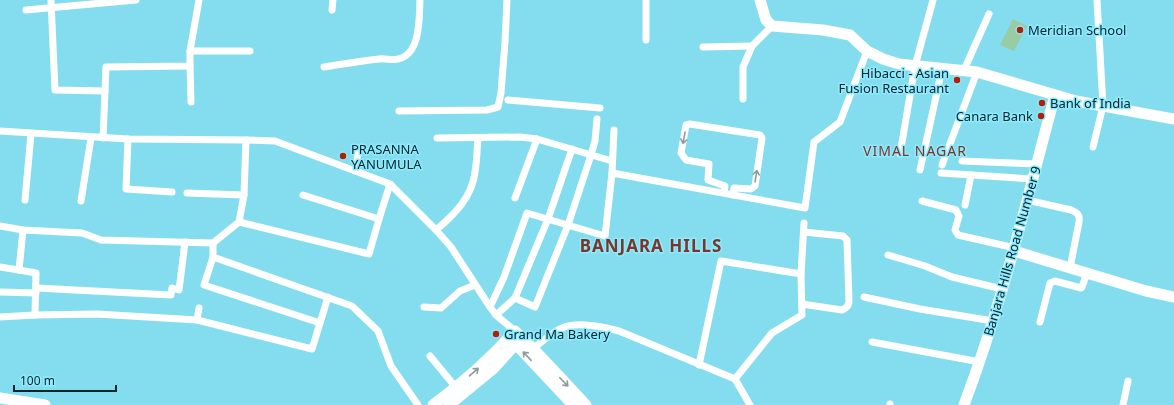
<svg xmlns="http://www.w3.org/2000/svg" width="1174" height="405" viewBox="0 0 1174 405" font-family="'Noto Sans',sans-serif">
	<rect width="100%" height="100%" fill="#83ddef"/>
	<!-- pitch -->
	<path fill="#99cba5" d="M 1013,19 L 1027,26 L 1014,51 L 1000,45 Z"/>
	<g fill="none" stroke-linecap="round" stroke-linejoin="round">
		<!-- street -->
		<g stroke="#fff" stroke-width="7">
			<path d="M 51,0 L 55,90 L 105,91"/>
			<path d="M 646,0 L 646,40"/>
			<path d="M 26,10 L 136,0"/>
			<path d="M 332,10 L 333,0"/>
			<path d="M 703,47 L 752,46"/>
			<path d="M 190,51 L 199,0"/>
			<path d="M 190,66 L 191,102"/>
			<path d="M 324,67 C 343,64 361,61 379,59 C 385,58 392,61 398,59 C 421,54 419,19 420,0"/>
			<path d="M 964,70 L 989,14"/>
			<path d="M 743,99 L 743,67 L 752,46 L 772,26"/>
			<path d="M 508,100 L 600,108"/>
			<path d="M 399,111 L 487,110 L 498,107 L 501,93 L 505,42 L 507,0"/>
			<path d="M 0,131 L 128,139 L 246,140 L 275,141 L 390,184 L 436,230 L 451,247 L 490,307 L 496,315 L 515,331"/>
			<path d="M 103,138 L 106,67 L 190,66 L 190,51 L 250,51"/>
			<path d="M 437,138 L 520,137 L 537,139 L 612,161"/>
			<path d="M 128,139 L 126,189 L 172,192"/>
			<path d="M 1093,147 L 1103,106 L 1097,0"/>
			<path d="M 900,154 L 915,66 L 933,0"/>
			<path d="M 962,161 L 1037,164"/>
			<path d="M 942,165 L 977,72"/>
			<path d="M 920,170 L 942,69"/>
			<path d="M 355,171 L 359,148"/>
			<path d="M 612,173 L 805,208 L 814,142 L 840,122 L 867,51"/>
			<path d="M 941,173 L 1032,179"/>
			<path d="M 187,193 L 244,195"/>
			<path d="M 724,193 L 725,186 L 708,180 L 709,164 L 686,160 L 681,153 L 686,125 L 690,124 L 760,135 L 762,138 L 755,186 L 751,189 L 734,188 L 733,195"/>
			<path d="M 303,195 L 379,219"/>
			<path d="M 515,198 L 537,139"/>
			<path d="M 25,200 L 31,134"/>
			<path d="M 1027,200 L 1071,210 C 1078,213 1080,215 1079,222 L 1070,268"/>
			<path d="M 81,201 L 91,138"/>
			<path d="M 922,201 L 956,210 L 959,216 L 955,230 L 958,235 L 1015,248"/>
			<path d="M 965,205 L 971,175"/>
			<path d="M 239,222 L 369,254 L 379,219 L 390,184"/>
			<path d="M 0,226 L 23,230 L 82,233 L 101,240 L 213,243 L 239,222 L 244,195 L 246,140"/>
			<path d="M 23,230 L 19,270 L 36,273 L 35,315"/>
			<path d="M 436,230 C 455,214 472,197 475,172 C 477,161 477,149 478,138"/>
			<path d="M 213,243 L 213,257 L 204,285 L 320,323"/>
			<path d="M 888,255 L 925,266 L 952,277 L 1002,289"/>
			<path d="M 213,257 L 352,306 L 378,331 L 391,366 L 418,405"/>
			<path d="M 0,267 L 19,270"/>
			<path d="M 36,288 L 171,295 L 172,288 L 179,290 L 185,242"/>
			<path d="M 0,292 L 36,293"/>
			<path d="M 864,297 L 920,309 L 993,321"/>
			<path d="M 515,298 L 535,307 L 568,225 L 591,155 L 595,141 L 597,119"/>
			<path d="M 802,304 L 842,310 C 846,308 848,307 849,302 L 847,240 L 843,236 L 804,232"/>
			<path d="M 424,307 L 441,308 L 460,291 L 475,285"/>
			<path d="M 490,307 L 504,277 L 527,213 L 605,236 L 612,173 L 614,130"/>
			<path d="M 496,315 L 515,298 L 548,219 L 572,149"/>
			<path d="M 0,317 L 35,315 L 97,314 L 197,320 L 312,349 L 328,297"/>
			<path d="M 197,320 L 199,308"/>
			<path d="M 1040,322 L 1050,283 L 1055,281 L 1081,288 L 1082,287 L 1087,273"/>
			<path d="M 872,342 L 980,362"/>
			<path d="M 534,348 C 543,341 552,332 562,328 C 577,321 604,327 619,331 L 735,379 L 750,405"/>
			<path d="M 430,356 L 458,390"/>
			<path d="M 699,365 L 721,261 L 801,274"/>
			<path d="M 735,379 L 772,333 L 802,315 L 801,274 L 804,223"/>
			<path d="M 890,404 L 890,405"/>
			<path d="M 1123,405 L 1128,381"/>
		</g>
		<!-- secondary -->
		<g stroke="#fff" stroke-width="11">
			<path d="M 760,0 L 766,20 L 772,26 L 823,30 L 850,35 L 867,51 L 883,59 L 899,64 L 977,72 L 1076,101 L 1174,119"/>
			<path d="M 1014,251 L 1146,291 L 1174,297"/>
			<path d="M 512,340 L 573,405"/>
			<path d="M 0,398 L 45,405"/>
			<path d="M 433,405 C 463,383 490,359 515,331 C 540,354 562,380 586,405"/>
			<path d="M 449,405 L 493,369 L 522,337"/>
			<path d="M 964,405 C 1002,304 1027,199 1055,95"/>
		</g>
	</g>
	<!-- one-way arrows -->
	<defs><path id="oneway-shaft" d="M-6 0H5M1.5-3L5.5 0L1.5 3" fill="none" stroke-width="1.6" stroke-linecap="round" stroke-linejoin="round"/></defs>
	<g stroke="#8c9da0">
		<use href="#oneway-shaft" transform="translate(684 138) rotate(100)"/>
		<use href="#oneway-shaft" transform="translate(756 176) rotate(-81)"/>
		<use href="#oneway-shaft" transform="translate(527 356) rotate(-133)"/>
		<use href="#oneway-shaft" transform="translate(474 372) rotate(-41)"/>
		<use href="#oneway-shaft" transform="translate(564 382) rotate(46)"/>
	</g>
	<!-- markers -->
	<g fill="#af2107" stroke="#90eafd" stroke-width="1.5">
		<circle cx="1020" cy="30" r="4"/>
		<circle cx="957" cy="80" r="4"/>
		<circle cx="1042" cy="103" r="4"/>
		<circle cx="1041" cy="116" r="4"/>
		<circle cx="343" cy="156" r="4"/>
		<circle cx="496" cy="334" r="4"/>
	</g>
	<g text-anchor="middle" stroke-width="3" stroke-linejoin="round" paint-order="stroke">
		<!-- poi labels -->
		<g font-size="13" fill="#00252c" stroke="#90eafd" text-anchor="start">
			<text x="1028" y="35">Meridian School</text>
			<text x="949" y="78" text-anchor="end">Hibacci - Asian<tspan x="949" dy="15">Fusion Restaurant</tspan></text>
			<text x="1050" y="108">Bank of India</text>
			<text x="1033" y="121" text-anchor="end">Canara Bank</text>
			<text x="351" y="154">PRASANNA<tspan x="351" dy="15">YANUMULA</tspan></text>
			<text x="504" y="339">Grand Ma Bakery</text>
		</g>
		<!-- street labels -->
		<g font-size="13" fill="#00252c" stroke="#90eafd">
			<text transform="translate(1012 251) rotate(-74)" y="5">Banjara Hills Road Number 9</text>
		</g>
		<!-- neighbourhood labels -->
		<g font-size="14" letter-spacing="1" fill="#7b3529" stroke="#90eafd">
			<text x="915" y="156">VIMAL NAGAR</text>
		</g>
		<!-- district labels -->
		<g font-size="17" font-weight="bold" letter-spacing="1" fill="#7b3529" stroke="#90eafd">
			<text x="651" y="252">BANJARA HILLS</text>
		</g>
	</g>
	<!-- scale -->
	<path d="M14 385v6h102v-6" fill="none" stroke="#00252c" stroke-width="2"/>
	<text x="20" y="385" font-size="12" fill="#00252c" stroke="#90eafd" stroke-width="3" paint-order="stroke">100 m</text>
</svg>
